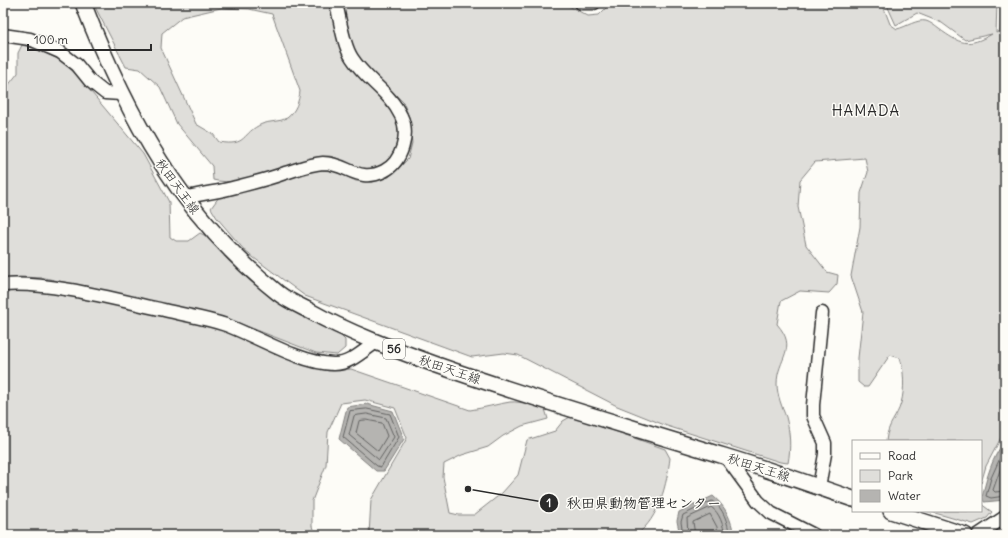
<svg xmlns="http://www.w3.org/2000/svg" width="1008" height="538" viewBox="0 0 1008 538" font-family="Delius,'Klee One',sans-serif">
	<rect width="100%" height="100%" fill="#fdfcf7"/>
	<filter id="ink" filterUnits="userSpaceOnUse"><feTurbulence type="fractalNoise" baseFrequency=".025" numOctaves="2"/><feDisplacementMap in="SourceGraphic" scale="8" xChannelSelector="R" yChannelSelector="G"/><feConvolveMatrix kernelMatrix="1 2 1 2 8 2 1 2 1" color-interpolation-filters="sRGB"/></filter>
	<g filter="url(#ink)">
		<!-- green -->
		<g fill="#dfdeda" stroke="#858482" fill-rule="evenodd">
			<path d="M 93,3 L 331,3 L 342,47 L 396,117 C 401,131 400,148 390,161 C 385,166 374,170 368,173 C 359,170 335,156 329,156 C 306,156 288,169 268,176 C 255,180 226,184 213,180 L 212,166 L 177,124 L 160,87 L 140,69 L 126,67 ZM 221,8 L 249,9 L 272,14 L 300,91 C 299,101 296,111 287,118 C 280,122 269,121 262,124 C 241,133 248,147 219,142 L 213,134 L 196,124 L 161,48 L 162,33 L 182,17 Z"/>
			<path d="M 342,3 L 566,3 L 567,5 L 588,16 L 599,15 L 611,3 L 882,3 L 890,24 L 897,29 C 906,27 917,19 926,21 C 930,22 935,26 939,29 C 960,44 968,48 992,34 L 965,40 L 942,23 L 917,13 L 896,25 L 886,3 L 997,3 L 996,33 L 1000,31 L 1001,3 L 1005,3 L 1005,430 L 986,466 L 981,483 L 981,441 L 886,441 C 888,422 897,418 901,403 C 905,390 904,370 900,358 L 890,355 L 868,387 L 864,387 L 858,382 L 858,358 L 863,312 L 851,276 L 860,227 L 861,193 L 868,172 L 865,158 L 815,162 L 800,180 L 798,207 L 806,245 L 827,272 L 838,275 L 837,284 L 829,293 L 800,291 L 781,301 L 777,324 C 799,349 777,358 777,384 C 777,395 782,407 786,417 C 790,432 791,448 788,463 L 780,462 L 667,426 L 617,406 L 518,355 L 504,353 L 472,357 L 305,296 L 246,252 L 217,218 L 211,208 L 219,197 L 316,170 L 335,171 L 356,181 L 367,181 L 389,177 L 408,159 L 412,143 L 409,117 L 403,102 L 362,63 L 353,46 Z"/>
			<path d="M 22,45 L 40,50 L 60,60 L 76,74 L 143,154 L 169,202 L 170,237 L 176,241 L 189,241 L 200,233 L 206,236 L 267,291 L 338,333 L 345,340 L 345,348 L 337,355 L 316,353 L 228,319 L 45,278 L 20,277 L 3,279 L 3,92 L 18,73 L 18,53 Z"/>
			<path d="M 3,289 L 28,290 L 84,298 L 228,331 L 328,371 L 351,369 L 470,410 C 484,408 497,404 510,402 C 522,401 534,406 545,409 L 548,419 L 522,426 L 503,436 L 488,447 L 462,455 L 444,464 L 443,477 L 450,513 L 459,515 L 474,515 L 502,493 L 518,475 L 527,440 L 555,431 L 563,421 L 570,417 L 609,429 L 665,449 L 670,458 C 667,483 659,519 637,534 L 369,535 L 371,500 L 407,438 L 395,408 L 365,400 L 341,403 L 328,432 L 326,465 L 312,501 L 312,526 L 315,535 L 3,535 Z"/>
			<path d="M 981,504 L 992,512 L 987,518 L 973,524 L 928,511 L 981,511 Z"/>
		</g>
		<!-- water -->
		<g fill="#b5b4b1" stroke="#7e7d7b">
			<path d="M 367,404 L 393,411 L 404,439 L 384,471 L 376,471 L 339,439 L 347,407 Z"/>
			<path d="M 1005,441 L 1005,500 L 984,502 L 982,497 C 987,477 992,457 1005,441 Z"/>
			<path d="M 713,496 C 726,507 731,519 734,535 L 680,535 L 677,521 L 679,512 Z"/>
		</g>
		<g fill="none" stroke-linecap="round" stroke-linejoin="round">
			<!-- shore -->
			<g stroke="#626261" stroke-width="1">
				<path d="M 367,409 L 390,414 L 399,437 L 381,467 L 377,466 L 343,437 L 350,411 Z"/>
				<path d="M 367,414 L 386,418 L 394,437 L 379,460 L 349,435 L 354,416 Z"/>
				<path d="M 366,420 L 382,423 L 387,436 L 378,451 L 356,433 L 359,421 Z"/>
				<path d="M 1005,447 L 991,478 L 986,496 L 991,498 L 1005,496"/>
				<path d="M 1005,456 L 993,490 L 995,492 L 1005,491"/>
				<path d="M 683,535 L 681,522 L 683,515 L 712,501 C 724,508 727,522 730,535"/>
				<path d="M 688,535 L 687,518 L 711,507 C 720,513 723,525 725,535"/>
				<path d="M 695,535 L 693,522 L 710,514 L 717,527 L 718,535"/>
			</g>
			<defs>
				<g id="minor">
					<path d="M 581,3 L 594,3"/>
					<path d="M 3,35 L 30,39 L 60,52 L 77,65 L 90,81 L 105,93 L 121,94"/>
					<path d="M 185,198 C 202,193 219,192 236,187 C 252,183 269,179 285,173 C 298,169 310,164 323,163 C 347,163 358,184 384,171 C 402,162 410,134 401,116 C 390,92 366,80 352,58 C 343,45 340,19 336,3"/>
					<path d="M 3,285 C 49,281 118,300 164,310 C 184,315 206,318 226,325 C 258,337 300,363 333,364 C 349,365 363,351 376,342"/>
					<path d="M 725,456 L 758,501 L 771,513 L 814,535"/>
					<path d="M 819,487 L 825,454 L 825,443 L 813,416 L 813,405 L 822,313"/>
					<path d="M 978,535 L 1005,517"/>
				</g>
				<g id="major">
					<path d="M 83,3 C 127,117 181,216 278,293 C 287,300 298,305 308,310 C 349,333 393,349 437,365 C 532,399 628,426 724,456 C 767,469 810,484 853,499"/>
					<path d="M 891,511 L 965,535"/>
				</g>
			</defs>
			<!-- minor casing -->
			<use href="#minor" stroke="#2b2b2b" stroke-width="15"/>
			<!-- major casing -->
			<use href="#major" stroke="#2b2b2b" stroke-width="18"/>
			<!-- minor -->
			<use href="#minor" stroke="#fdfcf7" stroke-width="12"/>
			<!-- major -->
			<use href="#major" stroke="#fdfcf7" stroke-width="15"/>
		</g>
	</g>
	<g text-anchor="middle" stroke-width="3" stroke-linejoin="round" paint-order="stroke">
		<!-- shield labels -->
		<rect fill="#fdfcf7" stroke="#6a6a68" stroke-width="1" x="383" y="339" width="22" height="20" rx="3"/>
		<g font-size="12" font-weight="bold" fill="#2b2b2b">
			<text x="394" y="353">56</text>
		</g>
		<!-- street labels -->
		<g font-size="13" fill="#2b2b2b" stroke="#fdfcf7">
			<text transform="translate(178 186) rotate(54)" y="5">秋田天王線</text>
			<text transform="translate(450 369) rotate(19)" y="5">秋田天王線</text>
			<text transform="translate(759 467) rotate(18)" y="5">秋田天王線</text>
		</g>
		<!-- quarter labels -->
		<g font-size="15" letter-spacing="1" fill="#2b2b2b" stroke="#fdfcf7">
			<text x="866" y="116">HAMADA</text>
		</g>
	</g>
	<!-- callouts -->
	<path fill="none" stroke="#2b2b2b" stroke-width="1.5" d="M468 489L549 503"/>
	<g fill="#2b2b2b" stroke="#fdfcf7" stroke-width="1.5">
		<circle cx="468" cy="489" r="4"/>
		<circle cx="549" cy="503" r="10"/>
	</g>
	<g font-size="12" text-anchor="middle" font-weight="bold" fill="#fff">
		<text x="549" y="507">1</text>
	</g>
	<g font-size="14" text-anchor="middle" font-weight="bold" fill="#2b2b2b" stroke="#fdfcf7" stroke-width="3" stroke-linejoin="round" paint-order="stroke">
		<text x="644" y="508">秋田県動物管理センター</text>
	</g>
	<!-- margin -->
	<rect width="1008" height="538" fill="none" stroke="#fdfcf7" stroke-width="16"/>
	<rect x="8" y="8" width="992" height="522" fill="none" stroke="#2b2b2b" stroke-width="1.5" filter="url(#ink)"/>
	<!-- legend -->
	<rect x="852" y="440" width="130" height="72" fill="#fdfcf7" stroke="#a9a8a5"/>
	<rect x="860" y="453" width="20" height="6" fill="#fdfcf7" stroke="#a9a8a5"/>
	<text x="888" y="460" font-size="12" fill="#2b2b2b">Road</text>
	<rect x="860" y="470" width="20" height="12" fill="#dfdeda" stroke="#a9a8a5"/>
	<text x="888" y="480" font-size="12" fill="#2b2b2b">Park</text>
	<rect x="860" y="490" width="20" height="12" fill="#b5b4b1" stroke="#a9a8a5"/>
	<text x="888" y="500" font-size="12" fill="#2b2b2b">Water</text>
	<!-- scale -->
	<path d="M28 44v6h123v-6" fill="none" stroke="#2b2b2b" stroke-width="2"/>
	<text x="34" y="44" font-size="12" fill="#2b2b2b" stroke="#fdfcf7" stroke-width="3" paint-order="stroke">100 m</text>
</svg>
